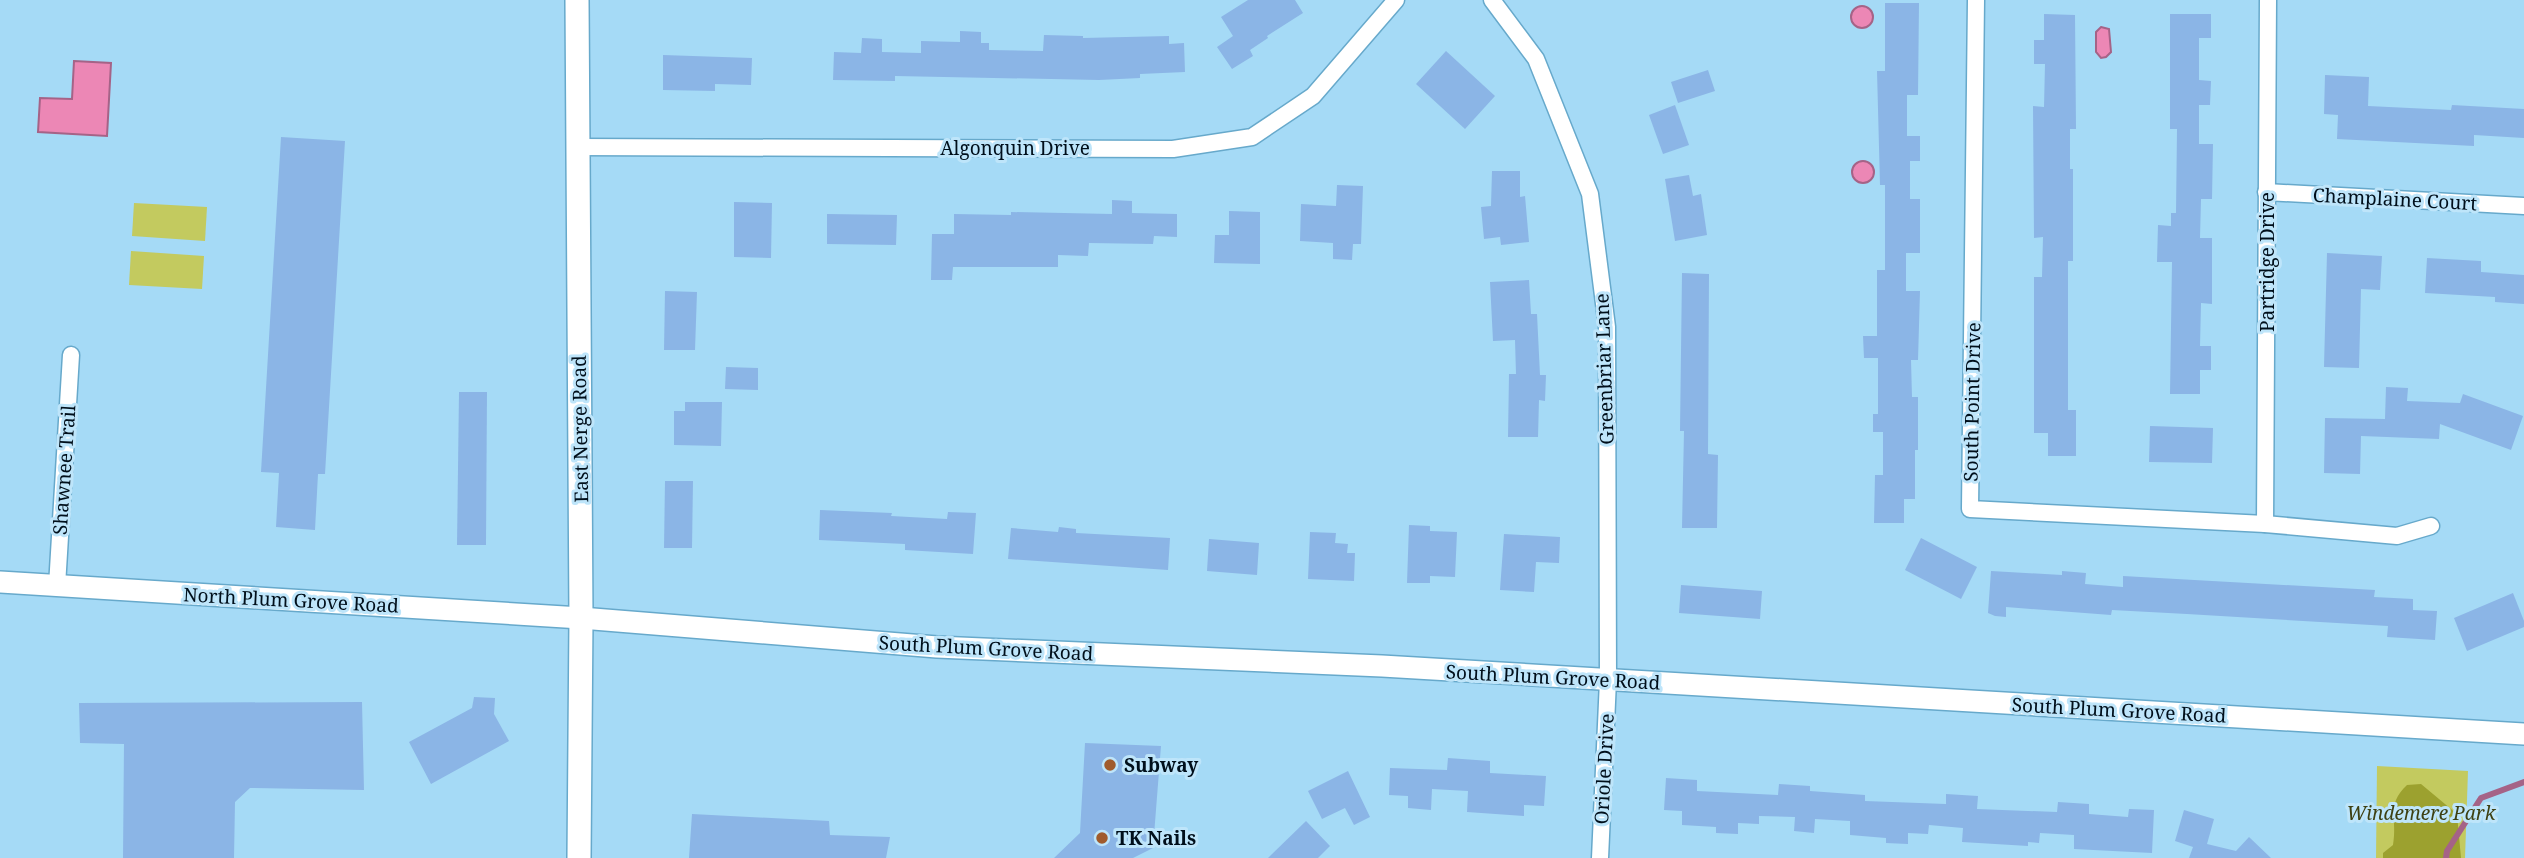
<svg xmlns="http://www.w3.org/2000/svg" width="2524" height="858" viewBox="0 0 2524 858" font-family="'Noto Serif',serif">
	<rect width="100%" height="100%" fill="#a5daf6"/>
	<!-- green -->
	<g fill="#c3ca5f">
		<path d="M 134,203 L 207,207 L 205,241 L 132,236 Z"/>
		<path d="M 131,251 L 204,256 L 202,289 L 129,285 Z"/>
		<path d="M 2377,766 L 2468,771 L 2465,858 L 2376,858 Z"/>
	</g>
	<!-- forest -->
	<path fill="#9ca12f" d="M 2421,784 L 2457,814 L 2461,858 L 2383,858 L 2383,853 L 2393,845 C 2398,818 2385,806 2407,785 Z"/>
	<!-- water -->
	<g fill="#ec87b5" stroke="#a56387" stroke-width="2">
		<circle cx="1862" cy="17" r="11"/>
		<path d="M 2101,27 L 2109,29 L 2111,52 L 2106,57 L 2101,58 L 2096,52 L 2096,32 Z"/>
		<path d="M 74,61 L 111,63 L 107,136 L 38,132 L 40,98 L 72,99 Z"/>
		<circle cx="1863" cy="172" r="11"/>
	</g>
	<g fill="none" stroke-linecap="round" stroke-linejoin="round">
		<!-- stream -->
		<path stroke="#a56387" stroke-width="6" d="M 2446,858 L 2447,851 L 2481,798 L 2524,782"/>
	</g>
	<!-- building -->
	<g fill="#8bb5e6">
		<path d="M 1248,0 L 1295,0 L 1303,13 L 1267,36 L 1268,38 L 1250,50 L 1253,56 L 1232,69 L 1217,47 L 1233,36 L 1221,17 Z"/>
		<path d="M 1885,3 L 1919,3 L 1918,95 L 1907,95 L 1907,136 L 1920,136 L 1920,161 L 1910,161 L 1910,199 L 1920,199 L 1920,253 L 1906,253 L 1906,291 L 1920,291 L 1918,360 L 1911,360 L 1912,397 L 1918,397 L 1918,450 L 1915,450 L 1915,499 L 1904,499 L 1904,523 L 1874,523 L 1875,475 L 1883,475 L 1883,432 L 1873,432 L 1873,414 L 1878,414 L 1878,358 L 1864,358 L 1863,336 L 1877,336 L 1877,270 L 1885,270 L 1885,185 L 1880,185 L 1877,71 L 1885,71 Z"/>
		<path d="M 2044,14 L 2075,15 L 2076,129 L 2070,129 L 2070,169 L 2073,169 L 2073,261 L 2068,261 L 2068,410 L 2076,410 L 2076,456 L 2048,456 L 2048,433 L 2034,433 L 2034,277 L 2042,277 L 2043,237 L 2034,238 L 2033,106 L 2044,107 L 2045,64 L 2034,64 L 2034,40 L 2044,40 Z"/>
		<path d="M 2170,14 L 2211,14 L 2211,38 L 2199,38 L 2199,80 L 2211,81 L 2210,105 L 2199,105 L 2199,144 L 2213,144 L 2212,199 L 2201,199 L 2200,238 L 2212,238 L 2212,304 L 2201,303 L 2200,346 L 2211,346 L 2211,370 L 2200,370 L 2200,394 L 2170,394 L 2172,262 L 2157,262 L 2158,225 L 2171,226 L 2171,213 L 2176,213 L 2177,129 L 2170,129 Z"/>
		<path d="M 960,31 L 981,32 L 981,43 L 989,43 L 989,50 L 1043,51 L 1044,35 L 1083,36 L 1083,38 L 1169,36 L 1169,44 L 1184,43 L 1185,72 L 1140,74 L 1140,78 L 1099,80 L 895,76 L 895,81 L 833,80 L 834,52 L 861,53 L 862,38 L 882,39 L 882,52 L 921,53 L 921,41 L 960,42 Z"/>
		<path d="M 1446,51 L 1495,96 L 1465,129 L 1416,84 Z"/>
		<path d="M 663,55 L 752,58 L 751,85 L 715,84 L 715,91 L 663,90 Z"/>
		<path d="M 1708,70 L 1715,91 L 1678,103 L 1671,82 Z"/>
		<path d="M 2325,75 L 2369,77 L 2368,106 L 2451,110 L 2452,105 L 2524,109 L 2524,138 L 2474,135 L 2474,146 L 2337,139 L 2338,115 L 2324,114 Z"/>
		<path d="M 1675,105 L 1689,145 L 1663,154 L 1649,115 Z"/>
		<path d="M 281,137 L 345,141 L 325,474 L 318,474 L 315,530 L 276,527 L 279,473 L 261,472 Z"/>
		<path d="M 1492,171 L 1520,171 L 1520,197 L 1525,196 L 1529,242 L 1501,245 L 1500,237 L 1484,239 L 1481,207 L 1491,206 Z"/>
		<path d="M 1689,175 L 1693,196 L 1701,194 L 1707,235 L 1675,241 L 1665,179 Z"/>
		<path d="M 1337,185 L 1363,186 L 1361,244 L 1353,244 L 1352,260 L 1333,259 L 1333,243 L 1300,241 L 1301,204 L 1336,206 Z"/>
		<path d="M 1112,200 L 1132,201 L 1132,213 L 1177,214 L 1177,237 L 1154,236 L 1153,244 L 1089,243 L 1088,256 L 1058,255 L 1058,267 L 953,267 L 952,280 L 931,280 L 932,234 L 954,234 L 954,214 L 1011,215 L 1011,212 L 1112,214 Z"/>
		<path d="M 734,202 L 772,203 L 771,258 L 734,257 Z"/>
		<path d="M 1229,211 L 1260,212 L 1260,264 L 1214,263 L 1215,235 L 1229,235 Z"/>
		<path d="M 827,214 L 897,215 L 896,245 L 827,244 Z"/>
		<path d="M 2327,253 L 2382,256 L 2380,290 L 2361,289 L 2359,368 L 2324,367 Z"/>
		<path d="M 2427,258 L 2481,261 L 2481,272 L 2524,275 L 2524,304 L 2495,302 L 2495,297 L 2425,293 Z"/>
		<path d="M 1682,273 L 1709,274 L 1708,454 L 1718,455 L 1717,528 L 1682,528 L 1684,431 L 1680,431 Z"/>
		<path d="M 1529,280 L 1531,314 L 1537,314 L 1540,375 L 1546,375 L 1545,401 L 1539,400 L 1538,437 L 1508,437 L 1509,374 L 1516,374 L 1515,340 L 1493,341 L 1490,282 Z"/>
		<path d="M 665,291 L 697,292 L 695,350 L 664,350 Z"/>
		<path d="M 726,367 L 758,368 L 758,390 L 725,389 Z"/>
		<path d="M 2386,387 L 2408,388 L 2407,401 L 2460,403 L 2463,394 L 2523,416 L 2511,450 L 2440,424 L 2439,439 L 2361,436 L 2360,474 L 2324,473 L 2325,418 L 2385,419 Z"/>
		<path d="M 459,392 L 487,392 L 486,545 L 457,545 Z"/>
		<path d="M 685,402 L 722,402 L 721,446 L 674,445 L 674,411 L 685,411 Z"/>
		<path d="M 2150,426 L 2213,428 L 2212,463 L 2149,462 Z"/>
		<path d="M 665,481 L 693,481 L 692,548 L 664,548 Z"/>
		<path d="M 820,510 L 892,513 L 891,516 L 947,519 L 948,512 L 976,513 L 973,554 L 905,550 L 905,544 L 819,540 Z"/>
		<path d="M 1409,525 L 1430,526 L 1430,531 L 1457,532 L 1455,577 L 1430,576 L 1430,583 L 1407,583 Z"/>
		<path d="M 1059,527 L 1076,529 L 1076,533 L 1170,538 L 1168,570 L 1008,559 L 1011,528 L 1058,532 Z"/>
		<path d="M 1310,532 L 1336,533 L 1335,543 L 1348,544 L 1347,553 L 1355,553 L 1354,581 L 1308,579 Z"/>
		<path d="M 1504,534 L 1560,537 L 1559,563 L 1536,562 L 1534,592 L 1500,590 Z"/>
		<path d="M 1921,538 L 1977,567 L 1961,599 L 1905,570 Z"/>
		<path d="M 1209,539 L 1259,543 L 1257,575 L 1207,571 Z"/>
		<path d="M 1991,571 L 2062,575 L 2062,571 L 2086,573 L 2085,584 L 2123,587 L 2123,576 L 2375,590 L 2374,597 L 2413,599 L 2413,610 L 2437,611 L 2435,640 L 2387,637 L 2388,626 L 2187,614 L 2112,610 L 2111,615 L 2006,607 L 2006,617 L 1995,616 L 1988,613 Z"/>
		<path d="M 1681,585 L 1762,591 L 1760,619 L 1679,613 Z"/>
		<path d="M 2513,593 L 2524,621 L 2524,627 L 2467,651 L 2454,618 Z"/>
		<path d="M 474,697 L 495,698 L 494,714 L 509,741 L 431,784 L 409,742 L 472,708 Z"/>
		<path d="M 362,702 L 364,790 L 250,788 L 235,802 L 234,858 L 123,858 L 124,744 L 80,743 L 79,703 Z"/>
		<path d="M 1085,743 L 1161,746 L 1153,848 L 1133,858 L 1054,858 L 1080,833 Z"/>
		<path d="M 1448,758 L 1490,761 L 1490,773 L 1546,776 L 1544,806 L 1524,805 L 1524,816 L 1467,812 L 1468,791 L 1432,789 L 1431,810 L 1408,808 L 1408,796 L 1389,795 L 1390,768 L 1447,770 Z"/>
		<path d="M 1348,771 L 1370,817 L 1354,825 L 1345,808 L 1322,819 L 1308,791 Z"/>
		<path d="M 1666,778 L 1697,780 L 1697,791 L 1778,795 L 1779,784 L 1810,786 L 1810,791 L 1865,795 L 1865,801 L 1946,804 L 1946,794 L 1978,796 L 1977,809 L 2057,812 L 2058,802 L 2089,804 L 2089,814 L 2128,817 L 2129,809 L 2154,810 L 2152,853 L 2074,849 L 2074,835 L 2040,833 L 2039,843 L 2028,842 L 2028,846 L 1962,842 L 1963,828 L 1929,825 L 1928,834 L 1908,833 L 1908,844 L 1886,843 L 1886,838 L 1850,835 L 1850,821 L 1815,819 L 1814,833 L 1794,831 L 1795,817 L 1759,816 L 1759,824 L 1738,823 L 1738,834 L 1716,833 L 1716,827 L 1682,825 L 1682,811 L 1664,810 Z"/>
		<path d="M 2184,810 L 2214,819 L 2207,844 L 2236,851 L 2249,837 L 2271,858 L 2189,858 L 2193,847 L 2175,841 Z"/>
		<path d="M 692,814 L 829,821 L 830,835 L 890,837 L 886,858 L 689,858 Z"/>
		<path d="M 1306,821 L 1330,846 L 1318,858 L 1268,858 Z"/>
	</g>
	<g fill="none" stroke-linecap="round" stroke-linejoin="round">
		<defs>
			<g id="minor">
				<path d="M 1492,0 L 1536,59 L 1590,194 L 1607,327 L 1608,680 L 1600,858"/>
				<path d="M 1976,0 L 1970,509 L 2265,524 L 2397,536 L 2431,526"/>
				<path d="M 577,147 L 1173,149 L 1252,137 L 1313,96 L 1396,0"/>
				<path d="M 2266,192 L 2524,206"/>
				<path d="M 2265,524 L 2268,0"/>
				<path d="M 57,586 L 71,355"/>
			</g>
			<path id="tertiary" d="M 0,582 L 581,618 L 937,647 L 1382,666 L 2524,734"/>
			<path id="secondary" d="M 577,0 L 581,618 L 579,858"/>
		</defs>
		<!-- minor casing -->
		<use href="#minor" stroke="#67a9cb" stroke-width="19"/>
		<!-- tertiary casing -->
		<use href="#tertiary" stroke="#67a9cb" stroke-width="24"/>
		<!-- secondary casing -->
		<use href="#secondary" stroke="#67a9cb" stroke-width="26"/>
		<!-- minor -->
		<use href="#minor" stroke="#fff" stroke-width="16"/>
		<!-- tertiary -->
		<use href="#tertiary" stroke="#fff" stroke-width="21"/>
		<!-- secondary -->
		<use href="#secondary" stroke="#fff" stroke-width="23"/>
	</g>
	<!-- markers -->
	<g fill="#a05b2d" stroke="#bee5fa" stroke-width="2.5">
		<circle cx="1110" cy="765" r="7"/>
		<circle cx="1102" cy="838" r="7"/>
	</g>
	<g text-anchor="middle" stroke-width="6" stroke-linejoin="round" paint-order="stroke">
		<!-- street labels -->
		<g font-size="19" fill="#000f1b" stroke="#bee5fa">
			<text x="1015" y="155">Algonquin Drive</text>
			<text transform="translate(2395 199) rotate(3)" y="7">Champlaine Court</text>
			<text transform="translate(2267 262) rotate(-90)" y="7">Partridge Drive</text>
			<text transform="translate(1604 369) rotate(-92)" y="7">Greenbriar Lane</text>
			<text transform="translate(1972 402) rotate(-89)" y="7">South Point Drive</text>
			<text transform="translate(580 429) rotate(-91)" y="7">East Nerge Road</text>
			<text transform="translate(64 470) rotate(-86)" y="7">Shawnee Trail</text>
			<text transform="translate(291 600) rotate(3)" y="7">North Plum Grove Road</text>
			<text transform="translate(986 648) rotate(3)" y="7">South Plum Grove Road</text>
			<text transform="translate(1553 677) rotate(3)" y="7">South Plum Grove Road</text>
			<text transform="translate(2119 710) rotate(3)" y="7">South Plum Grove Road</text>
			<text transform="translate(1604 769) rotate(-87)" y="7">Oriole Drive</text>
		</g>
		<!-- poi labels -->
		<g font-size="19" font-weight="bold" fill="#000f1b" stroke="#bee5fa" text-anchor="start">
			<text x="1124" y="772">Subway</text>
			<text x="1116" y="845">TK Nails</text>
		</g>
		<!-- park labels -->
		<g font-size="19" font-style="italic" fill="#3d4012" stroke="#bee5fa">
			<text x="2421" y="820">Windemere Park</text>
		</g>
	</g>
</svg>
